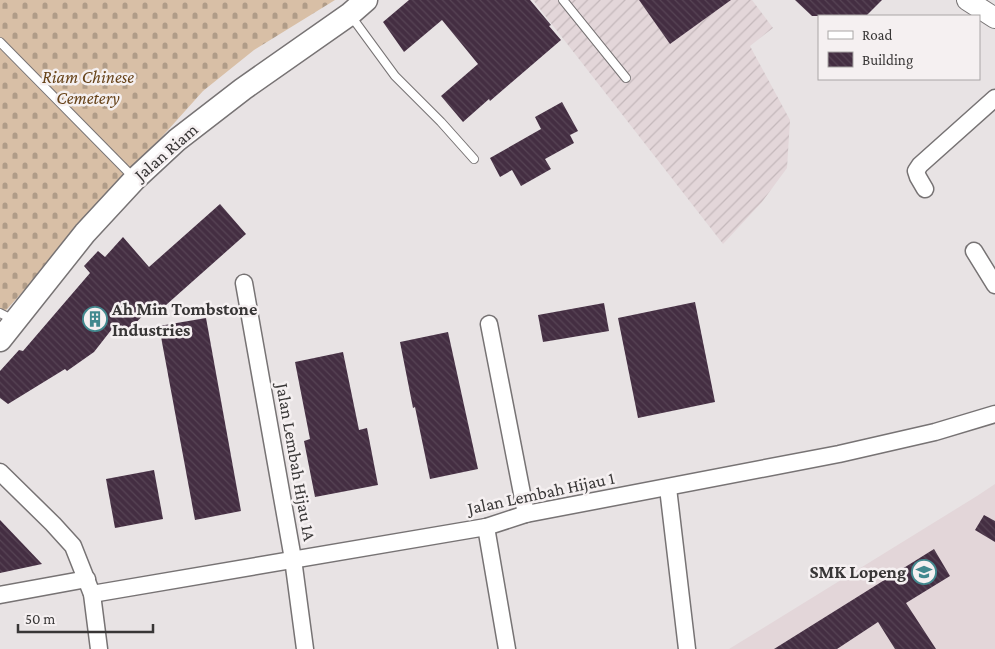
<svg xmlns="http://www.w3.org/2000/svg" width="995" height="649" viewBox="0 0 995 649" font-family="'Crimson Pro',serif">
	<defs>
		<pattern id="industrial-furrows" width="10" height="10" patternUnits="userSpaceOnUse" patternTransform="scale(1.25)"><rect width="10" height="10" fill="#e3d6d9"/><path d="M-1 1l2-2M0 10L10 0M9 11l2-2" fill="none" stroke="#c4b8bb"/></pattern>
		<pattern id="cemetery-stones" width="16" height="16" patternUnits="userSpaceOnUse" patternTransform="scale(1.25)"><rect width="16" height="16" fill="#d8bfa6"/><path d="M2 7V4a2 2 0 0 1 4 0v3zM10 15v-3a2 2 0 0 1 4 0v3z" fill="#b09c88"/></pattern>
		<pattern id="building-back-hatch" width="6" height="6" patternUnits="userSpaceOnUse" patternTransform="scale(1.25)"><rect width="6" height="6" fill="#442e42"/><path d="M-1 5l2 2M0 0l6 6M5-1l2 2" fill="none" stroke="#574455"/></pattern>
	</defs>
	<rect width="100%" height="100%" fill="#e8e3e4"/>
	<!-- built -->
	<path fill="#e3d6d9" d="M 995,484 L 995,649 L 729,649 L 977,496 Z"/>
	<!-- industrial -->
	<path fill="url(#industrial-furrows)" d="M 533,0 L 752,0 L 773,28 L 750,46 L 790,120 L 787,168 L 762,202 L 723,244 Z"/>
	<!-- cemetery -->
	<path fill="url(#cemetery-stones)" d="M 0,0 L 335,0 L 254,50 L 203,91 L 0,317 Z"/>
	<!-- building -->
	<g fill="url(#building-back-hatch)">
		<path d="M 409,0 L 530,0 L 551,25 L 549,26 L 561,40 L 490,101 L 489,99 L 463,122 L 441,96 L 478,64 L 442,20 L 404,52 L 383,22 Z"/>
		<path d="M 639,0 L 731,0 L 670,44 Z"/>
		<path d="M 795,0 L 882,0 L 866,16 L 812,16 Z"/>
		<path d="M 562,102 L 578,131 L 570,135 L 574,143 L 545,159 L 551,169 L 521,186 L 512,170 L 500,177 L 490,158 L 541,129 L 535,117 Z"/>
		<path d="M 220,204 L 246,234 L 157,313 L 155,303 L 121,338 L 112,329 L 94,352 L 67,371 L 65,369 L 8,404 L 0,398 L 0,371 L 19,350 L 23,351 L 90,273 L 84,266 L 98,251 L 105,257 L 123,237 L 149,267 Z"/>
		<path d="M 695,302 L 715,402 L 638,418 L 618,318 Z"/>
		<path d="M 604,303 L 609,331 L 543,342 L 538,315 Z"/>
		<path d="M 206,318 L 241,511 L 195,520 L 159,326 Z"/>
		<path d="M 448,332 L 478,469 L 430,479 L 415,407 L 413,408 L 400,342 Z"/>
		<path d="M 343,352 L 359,430 L 367,428 L 378,485 L 315,497 L 304,441 L 310,439 L 295,362 Z"/>
		<path d="M 154,470 L 163,519 L 115,528 L 106,479 Z"/>
		<path d="M 984,515 L 995,521 L 995,542 L 975,530 Z"/>
		<path d="M 0,520 L 42,564 L 0,573 Z"/>
		<path d="M 934,549 L 950,576 L 906,603 L 936,649 L 895,649 L 878,622 L 837,649 L 774,649 Z"/>
	</g>
	<g fill="none" stroke-linecap="round" stroke-linejoin="round">
		<defs>
			<g id="service">
				<path d="M 563,0 L 626,78"/>
				<path d="M 351,16 L 395,76 L 441,122 L 474,159"/>
				<path d="M 0,42 L 134,178"/>
				<path d="M 0,313 L 14,320"/>
			</g>
			<g id="minor">
				<path d="M 925,189 L 918,177 L 916,171 L 920,165 L 995,98"/>
				<path d="M 974,251 L 995,285"/>
				<path d="M 244,283 L 293,559 L 305,649"/>
				<path d="M 489,324 L 526,514"/>
				<path d="M 0,472 L 53,524 L 73,546 L 92,594 L 99,649"/>
				<path d="M 668,488 L 687,649"/>
				<path d="M 486,527 L 507,649"/>
				<path d="M 92,594 L 486,527 L 526,514 L 839,454 L 935,432 L 995,414"/>
				<path d="M 0,595 L 87,579"/>
			</g>
			<path id="tertiary" d="M 967,0 L 995,18"/>
			<path id="secondary" d="M 0,340 L 85,233 L 135,179 L 177,140 L 243,89 L 350,14 L 366,0"/>
		</defs>
		<!-- service casing -->
		<use href="#service" stroke="#777374" stroke-width="10"/>
		<!-- minor casing -->
		<use href="#minor" stroke="#777374" stroke-width="19"/>
		<!-- tertiary casing -->
		<use href="#tertiary" stroke="#777374" stroke-width="22"/>
		<!-- secondary casing -->
		<use href="#secondary" stroke="#777374" stroke-width="25"/>
		<!-- service -->
		<use href="#service" stroke="#fff" stroke-width="8"/>
		<!-- minor -->
		<use href="#minor" stroke="#fff" stroke-width="16"/>
		<!-- tertiary -->
		<use href="#tertiary" stroke="#fff" stroke-width="20"/>
		<!-- secondary -->
		<use href="#secondary" stroke="#fff" stroke-width="22"/>
	</g>
	<!-- icons -->
	<defs>
		<symbol id="building-ring" viewBox="-11 -11 22 22"><circle r="9.5" fill="#f5f0f1" stroke="#42898f" stroke-width="1.5"/><path d="M-4-6H4V6H1V3H-1V6H-4ZM-2.5-4.3h1.7v1.8h-1.7ZM.8-4.3h1.7v1.8H.8ZM-2.5-1h1.7V.8h-1.7ZM.8-1h1.7V.8H.8Z" fill="#42898f"/></symbol>
		<symbol id="school-ring" viewBox="-11 -11 22 22"><circle r="9.5" fill="#f5f0f1" stroke="#42898f" stroke-width="1.5"/><path d="M0-5L7-2L0 1L-7-2ZM-4 1L0 2.5L4 1V4Q0 6-4 4Z" fill="#42898f"/></symbol>
	</defs>
	<g fill-rule="evenodd">
		<use href="#building-ring" x="81" y="305" width="28" height="28"/>
		<use href="#school-ring" x="910" y="558" width="28" height="28"/>
	</g>
	<g text-anchor="middle" stroke-width="5" stroke-linejoin="round" paint-order="stroke">
		<!-- park labels -->
		<g font-size="18" font-style="italic" fill="#674319" stroke="#f5f0f1">
			<text x="88" y="83">Riam Chinese<tspan x="88" dy="21">Cemetery</tspan></text>
		</g>
		<!-- street labels -->
		<g font-size="18" fill="#383636" stroke="#f5f0f1">
			<text transform="translate(166 152) rotate(-41)" y="6">Jalan Riam</text>
			<text transform="translate(296 462) rotate(80)" y="6">Jalan Lembah Hijau 1A</text>
			<text transform="translate(541 493) rotate(-12)" y="6">Jalan Lembah Hijau 1</text>
		</g>
		<!-- poi labels -->
		<g font-size="18" font-weight="bold" fill="#383636" stroke="#f5f0f1" text-anchor="start">
			<text x="112" y="315">Ah Min Tombstone<tspan x="112" dy="21">Industries</tspan></text>
			<text x="906" y="578" text-anchor="end">SMK Lopeng</text>
		</g>
	</g>
	<!-- legend -->
	<rect x="818" y="15" width="162" height="65" fill="#f5f0f1" stroke="#a9a6a6"/>
	<rect x="828" y="31" width="25" height="8" fill="#ffffff" stroke="#a9a6a6"/>
	<text x="862" y="40" font-size="15" fill="#383636">Road</text>
	<rect x="828" y="52" width="25" height="15" fill="url(#building-back-hatch)" stroke="#a9a6a6"/>
	<text x="862" y="65" font-size="15" fill="#383636">Building</text>
	<!-- scale -->
	<path d="M18 624v8h135v-8" fill="none" stroke="#383636" stroke-width="2.5"/>
	<text x="25" y="624" font-size="15" fill="#383636" stroke="#f5f0f1" stroke-width="4" paint-order="stroke">50 m</text>
</svg>
